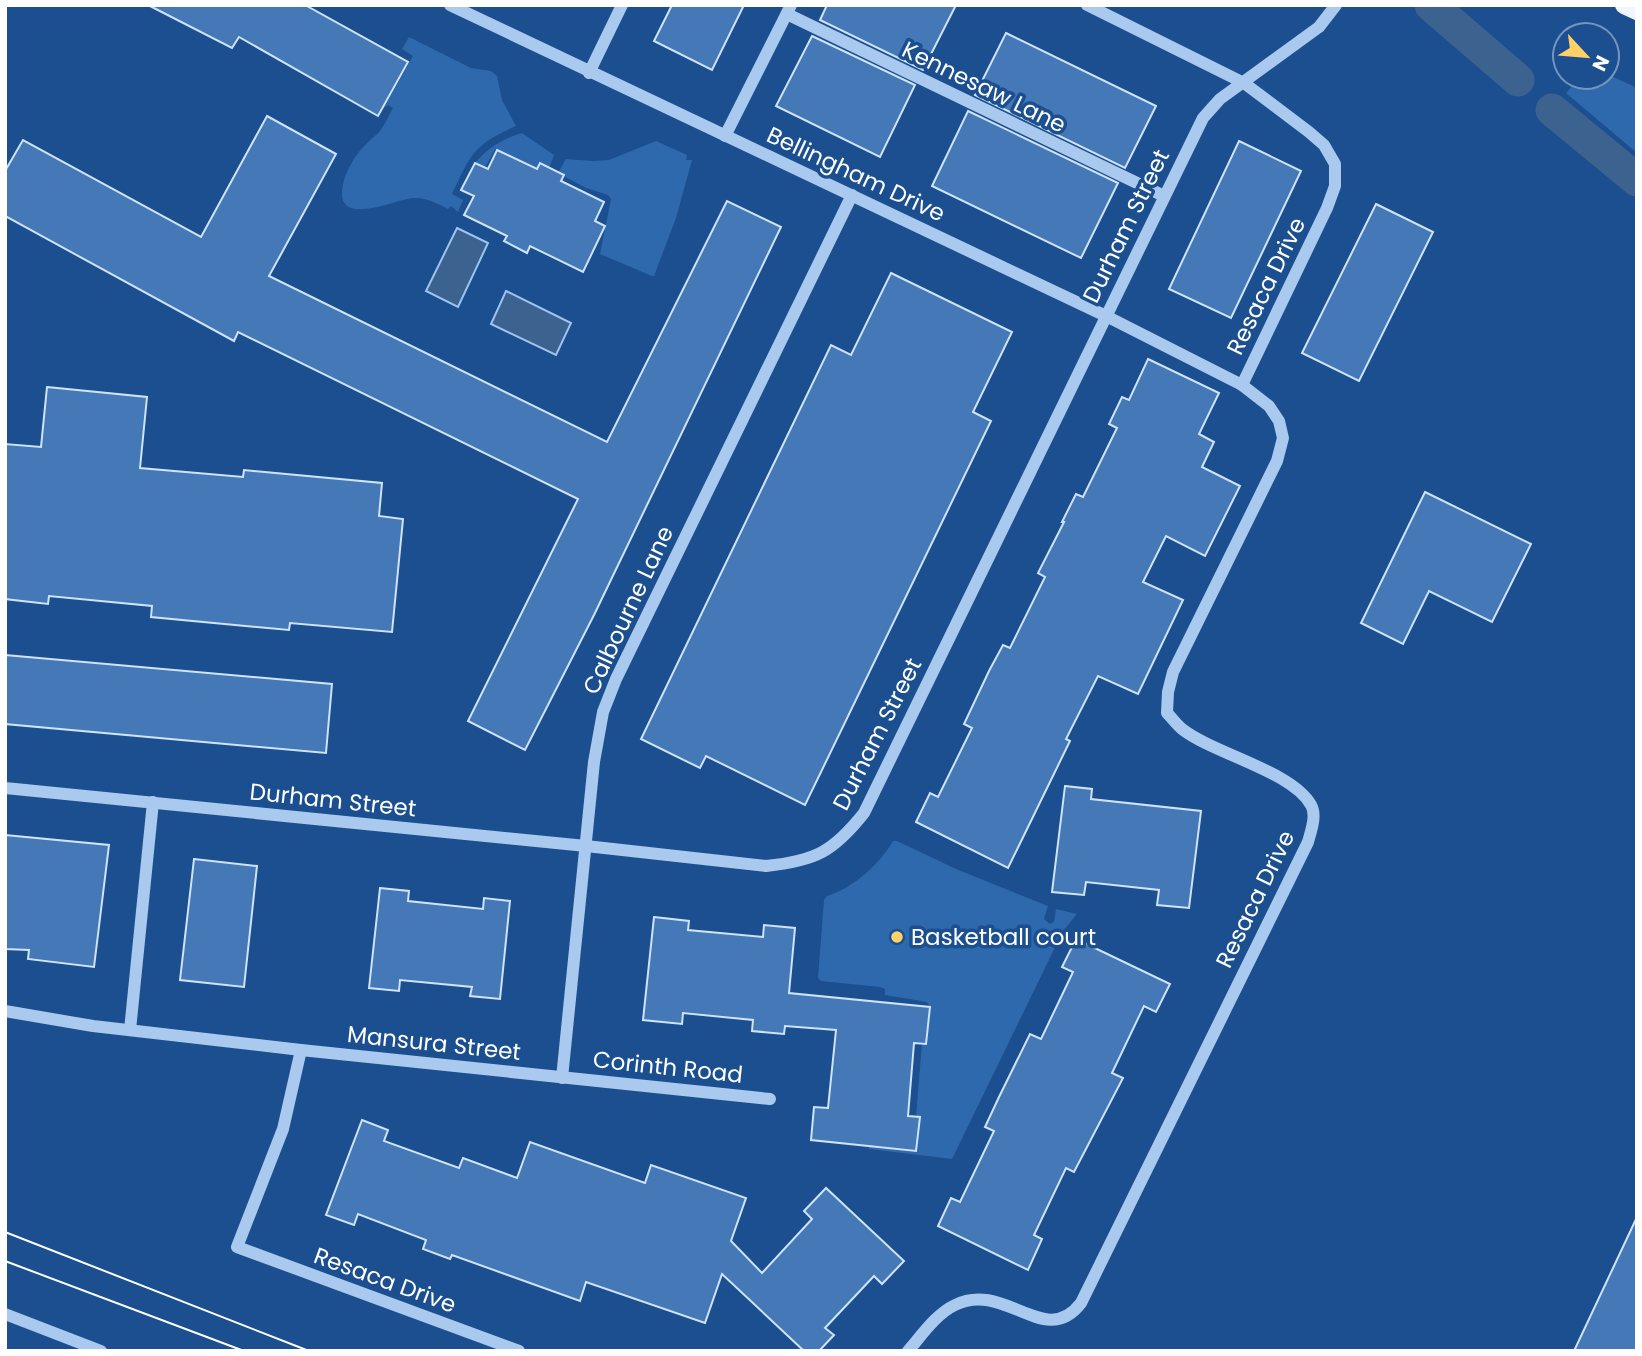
<svg xmlns="http://www.w3.org/2000/svg" width="1642" height="1356" viewBox="0 0 1642 1356" font-family="Poppins,sans-serif">
	<rect width="100%" height="100%" fill="#1b4f8f"/>
	<!-- green -->
	<g fill="#2e69ad">
		<path d="M 409,37 L 471,68 L 491,71 L 497,76 L 502,100 L 516,126 C 473,145 471,154 452,194 L 463,200 L 458,212 L 451,206 L 448,209 C 437,203 425,197 413,198 C 398,199 342,225 342,194 C 342,185 345,175 349,168 C 356,154 364,145 376,135 C 383,130 388,116 393,108 L 388,105 L 384,108 L 413,56 L 402,49 Z"/>
		<path d="M 1607,74 L 1637,88 L 1637,153 L 1566,93 L 1581,77 L 1607,77 Z"/>
		<path d="M 522,133 L 554,155 L 549,168 L 540,164 L 537,169 L 495,149 L 485,168 L 475,163 C 487,148 504,138 522,133 Z"/>
		<path d="M 656,141 L 687,155 L 686,160 L 692,160 L 676,218 L 654,276 L 652,276 L 600,254 L 611,199 L 608,195 L 586,188 L 558,173 L 566,159 L 593,161 L 609,160 Z"/>
		<path d="M 893,841 L 897,841 L 956,869 L 1048,906 L 1044,919 L 1050,924 L 1054,922 L 1056,909 L 1077,914 L 1063,931 L 952,1159 L 869,1149 L 869,1146 L 916,1151 L 920,1118 L 916,1117 L 922,1043 L 930,1007 L 927,1002 L 885,995 L 885,989 L 880,987 L 821,981 L 818,978 L 824,900 L 827,896 C 853,888 879,865 893,841 Z"/>
	</g>
	<!-- water -->
	<g fill="#3c6290" stroke="#9cc4f0" stroke-width="2">
		<path d="M 457,228 L 488,243 L 458,307 L 426,291 Z"/>
		<path d="M 506,291 L 571,323 L 556,355 L 491,324 Z"/>
	</g>
	<g fill="none" stroke-linecap="round" stroke-linejoin="round">
		<!-- canal -->
		<g stroke="#3c6290" stroke-width="33">
			<path d="M 1431,5 L 1518,80"/>
			<path d="M 1552,110 L 1637,180"/>
		</g>
	</g>
	<!-- building -->
	<g fill="#4478b7" stroke="#cfe3fa" stroke-width="2">
		<path d="M 148,5 L 305,5 L 408,62 L 378,116 L 239,37 L 232,48 Z"/>
		<path d="M 672,5 L 744,5 L 712,70 L 654,41 Z"/>
		<path d="M 827,5 L 956,5 L 923,70 L 820,20 Z"/>
		<path d="M 1006,33 L 1156,106 L 1125,168 L 975,95 Z"/>
		<path d="M 812,36 L 915,85 L 880,157 L 776,106 Z"/>
		<path d="M 968,111 L 1118,183 L 1081,258 L 932,186 Z"/>
		<path d="M 267,116 L 336,154 L 269,276 L 607,442 L 727,201 L 781,227 L 594,615 L 525,750 L 468,721 L 578,499 L 238,332 L 234,341 L 5,216 L 5,171 L 23,140 L 201,237 Z"/>
		<path d="M 1239,141 L 1301,171 L 1231,318 L 1169,289 Z"/>
		<path d="M 497,150 L 537,169 L 540,163 L 564,175 L 561,181 L 604,202 L 595,221 L 605,226 L 583,272 L 530,246 L 527,253 L 504,241 L 507,236 L 464,215 L 474,196 L 461,190 L 475,163 L 488,169 Z"/>
		<path d="M 1376,204 L 1433,232 L 1359,381 L 1302,353 Z"/>
		<path d="M 891,273 L 1012,332 L 973,412 L 991,421 L 805,805 L 706,756 L 700,768 L 641,739 L 831,345 L 851,355 Z"/>
		<path d="M 1148,359 L 1219,393 L 1199,434 L 1214,442 L 1202,467 L 1240,486 L 1205,556 L 1166,536 L 1143,582 L 1183,600 L 1138,694 L 1098,676 L 1066,739 L 1070,741 L 1008,868 L 916,822 L 930,793 L 938,797 L 972,728 L 964,724 L 989,671 L 1003,645 L 1010,648 L 1045,577 L 1038,573 L 1064,522 L 1062,522 L 1076,494 L 1083,497 L 1117,428 L 1109,424 L 1122,397 L 1129,400 Z"/>
		<path d="M 47,387 L 147,397 L 140,468 L 243,477 L 244,470 L 382,483 L 379,516 L 403,519 L 392,632 L 290,623 L 289,630 L 151,617 L 152,606 L 49,596 L 48,604 L 5,599 L 5,444 L 41,447 Z"/>
		<path d="M 1425,492 L 1531,544 L 1492,622 L 1429,591 L 1403,644 L 1361,623 Z"/>
		<path d="M 5,655 L 332,684 L 326,753 L 5,724 Z"/>
		<path d="M 1065,786 L 1092,789 L 1091,799 L 1201,811 L 1189,908 L 1157,905 L 1159,890 L 1086,882 L 1084,895 L 1052,892 Z"/>
		<path d="M 5,835 L 109,845 L 94,967 L 28,959 L 29,950 L 5,949 Z"/>
		<path d="M 194,859 L 257,866 L 244,987 L 180,980 Z"/>
		<path d="M 380,888 L 409,891 L 408,901 L 483,909 L 484,898 L 510,901 L 500,999 L 470,996 L 472,987 L 400,980 L 399,991 L 369,988 Z"/>
		<path d="M 654,917 L 689,921 L 688,930 L 763,937 L 764,925 L 795,928 L 789,993 L 930,1007 L 926,1044 L 914,1043 L 908,1116 L 920,1117 L 916,1151 L 811,1140 L 814,1107 L 828,1108 L 836,1030 L 785,1026 L 784,1034 L 752,1031 L 753,1020 L 683,1013 L 682,1024 L 643,1020 Z"/>
		<path d="M 1076,939 L 1170,984 L 1156,1012 L 1144,1006 L 1112,1073 L 1123,1078 L 1074,1172 L 1066,1168 L 1034,1235 L 1042,1239 L 1028,1270 L 938,1226 L 951,1198 L 960,1202 L 994,1131 L 985,1127 L 999,1097 L 1030,1034 L 1041,1039 L 1073,972 L 1062,967 Z"/>
		<path d="M 362,1120 L 388,1130 L 384,1141 L 459,1168 L 463,1158 L 517,1178 L 530,1142 L 645,1183 L 651,1165 L 746,1198 L 731,1241 L 762,1273 L 812,1219 L 804,1211 L 826,1188 L 904,1261 L 882,1284 L 874,1276 L 825,1328 L 834,1335 L 819,1351 L 804,1351 L 722,1274 L 705,1323 L 586,1282 L 580,1301 L 452,1255 L 450,1259 L 423,1249 L 426,1240 L 358,1214 L 354,1225 L 326,1215 Z"/>
		<path d="M 1637,1217 L 1637,1351 L 1574,1351 Z"/>
	</g>
	<g fill="none" stroke-linecap="round" stroke-linejoin="round">
		<!-- minor -->
		<g stroke="#a9c9ee" stroke-width="12">
			<path d="M 450,5 L 1106,316 L 1242,385 L 1269,406 L 1279,421 L 1283,438 L 1277,461 L 1173,672 L 1168,692 L 1167,713 C 1172,718 1177,725 1182,729 C 1214,754 1292,771 1311,805 C 1317,815 1311,831 1308,842 L 1081,1303 C 1045,1350 1005,1280 955,1305 C 936,1314 922,1335 908,1351"/>
			<path d="M 1087,5 L 1244,83 L 1309,132 L 1324,145 L 1335,164 L 1335,186 L 1327,208 L 1242,385"/>
			<path d="M 787,14 L 1164,196"/>
			<path d="M 589,73 L 622,5"/>
			<path d="M 725,136 L 791,5"/>
			<path d="M 5,788 L 586,846 L 766,866 C 815,861 833,852 864,813 L 1203,118 L 1220,99 L 1319,27 L 1336,5"/>
			<path d="M 5,1011 L 93,1026 L 301,1050 L 770,1099"/>
			<path d="M 130,1030 L 153,802"/>
			<path d="M 301,1050 L 283,1129 L 237,1247 L 519,1351"/>
			<path d="M 562,1078 L 594,762 L 603,712 L 616,679 L 852,195"/>
			<path d="M 5,1314 L 101,1351"/>
		</g>
		<!-- major -->
		<path stroke="#f0f6ff" stroke-width="18" d="M 1624,5 L 1637,11"/>
		<!-- tram -->
		<g stroke="#fff" stroke-width="2">
			<path d="M 5,1232 L 309,1351"/>
			<path d="M 5,1261 L 244,1351"/>
		</g>
	</g>
	<!-- markers -->
	<circle fill="#ffd166" stroke="#1b4f8f" stroke-width="2.5" cx="897" cy="937" r="7"/>
	<g text-anchor="middle" stroke-width="7" stroke-linejoin="round" paint-order="stroke">
		<!-- street labels -->
		<g font-size="23" fill="#fff" stroke="#1b4f8f">
			<text transform="translate(984 87) rotate(26)" y="8">Kennesaw Lane</text>
			<text transform="translate(856 174) rotate(25)" y="8">Bellingham Drive</text>
			<text transform="translate(1126 226) rotate(-64)" y="8">Durham Street</text>
			<text transform="translate(1266 286) rotate(-64)" y="8">Resaca Drive</text>
			<text transform="translate(628 610) rotate(-65)" y="8">Calbourne Lane</text>
			<text transform="translate(877 734) rotate(-63)" y="8">Durham Street</text>
			<text transform="translate(333 800) rotate(6)" y="8">Durham Street</text>
			<text transform="translate(1255 899) rotate(-64)" y="8">Resaca Drive</text>
			<text transform="translate(434 1043) rotate(6)" y="8">Mansura Street</text>
			<text transform="translate(668 1067) rotate(6)" y="8">Corinth Road</text>
			<text transform="translate(385 1280) rotate(20)" y="8">Resaca Drive</text>
		</g>
		<!-- poi labels -->
		<g font-size="23" fill="#fff" stroke="#1b4f8f" text-anchor="start">
			<text x="911" y="945">Basketball court</text>
		</g>
	</g>
	<!-- border -->
	<rect width="1642" height="1356" fill="none" stroke="#ffffff" stroke-width="14"/>
	<!-- north arrow -->
	<g transform="translate(1586 56) rotate(116)"><circle r="33" fill="#1b4f8f" stroke="#7695bc" stroke-width="2"/>
	<path d="M0-5L12 26L0 18L-12 26Z" fill="#ffd166"/>
	<text y="-10" font-size="19" font-weight="bold" text-anchor="middle" fill="#ffffff">N</text>
	</g>
</svg>
